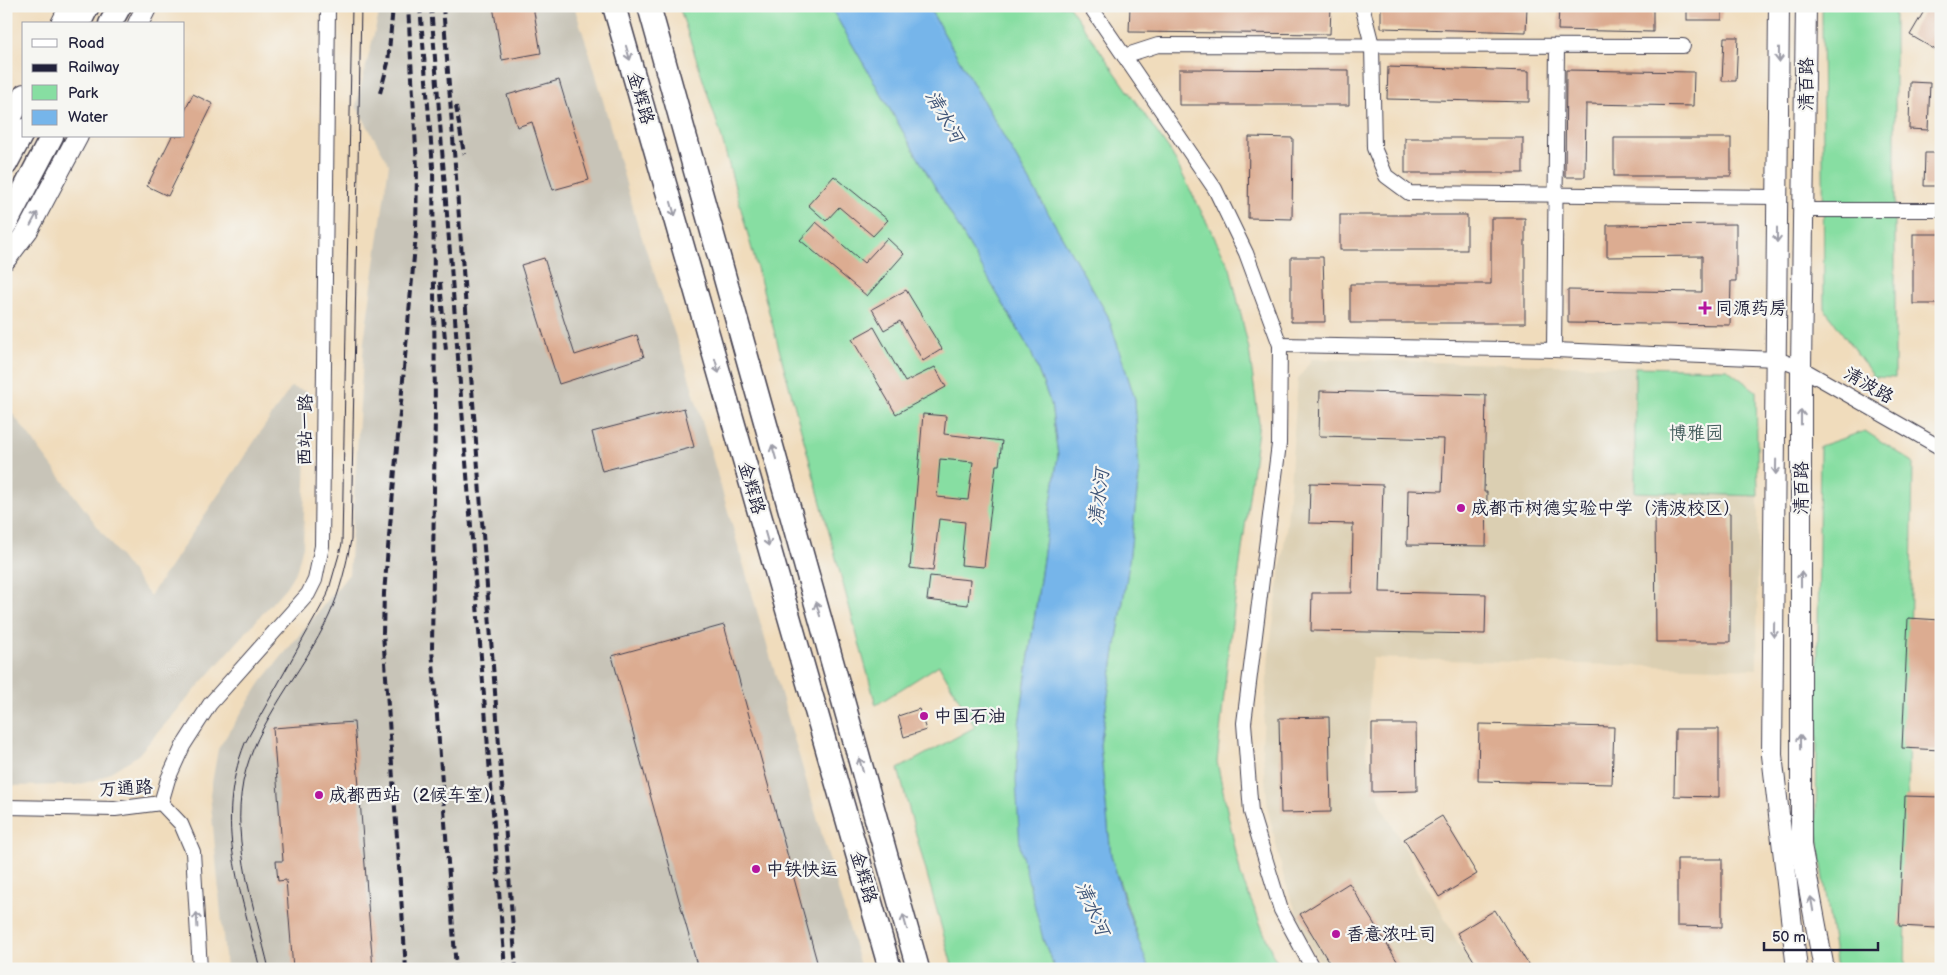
<svg xmlns="http://www.w3.org/2000/svg" width="1947" height="975" viewBox="0 0 1947 975" font-family="'Balsamiq Sans','LXGW WenKai TC',sans-serif">
	<rect width="100%" height="100%" fill="#f6f6f2"/>
	<filter id="ink" filterUnits="userSpaceOnUse"><feTurbulence type="fractalNoise" baseFrequency=".02" numOctaves="2"/><feDisplacementMap in="SourceGraphic" scale="10" xChannelSelector="R" yChannelSelector="G"/><feConvolveMatrix kernelMatrix="1 2 1 2 8 2 1 2 1" color-interpolation-filters="sRGB"/></filter>
	<filter id="wash" filterUnits="userSpaceOnUse"><feTurbulence type="fractalNoise" baseFrequency=".0096" numOctaves="4" result="noise"/><feDisplacementMap in="SourceGraphic" scale="20" xChannelSelector="R" yChannelSelector="G"/><feGaussianBlur stdDeviation="1.12" result="paint"/><feColorMatrix in="noise" values="0 0 0 0 0 0 0 0 0 0 0 0 0 0 0 0 0 1.4 0 .05"/><feComposite in="paint" operator="in"/></filter>
	<g filter="url(#wash)">
		<rect width="100%" height="100%" fill="#f0dcbc"/>
		<!-- built -->
		<path fill="#dbcfb2" d="M 1312,359 L 1635,367 L 1635,492 L 1758,496 L 1757,669 L 1372,658 L 1366,752 L 1383,809 L 1473,969 L 1324,969 L 1307,941 L 1284,878 L 1268,810 L 1262,744 L 1269,654 L 1287,523 L 1298,379 Z"/>
		<!-- industrial -->
		<g fill="#c8c4b8">
			<path d="M 381,6 L 574,6 L 593,64 L 636,220 L 687,370 L 861,969 L 226,969 L 210,794 L 218,749 L 261,682 L 349,574 L 364,342 L 389,164 L 356,106 Z"/>
			<path d="M 291,387 L 308,392 L 303,546 L 297,569 L 286,587 L 137,756 L 99,779 L 76,785 L 6,786 L 6,405 L 150,596 Z"/>
		</g>
		<!-- green -->
		<g fill="#87dea2" stroke="#54806e">
			<path d="M 679,6 L 830,6 L 1031,352 L 1051,404 L 1058,455 L 1019,725 L 1043,939 L 1055,969 L 953,969 L 898,769 L 975,727 L 939,665 L 876,705 L 720,132 Z"/>
			<path d="M 928,6 L 1069,6 L 1172,154 L 1230,268 L 1249,349 L 1259,423 L 1229,646 L 1217,762 L 1241,876 L 1273,955 L 1282,969 L 1149,969 L 1145,960 L 1111,856 L 1100,745 L 1128,570 L 1139,475 L 1135,399 L 1108,316 Z"/>
			<path d="M 1822,6 L 1895,6 L 1895,378 L 1874,377 L 1824,308 Z"/>
			<path d="M 1635,367 L 1727,369 L 1756,391 L 1758,496 L 1635,492 Z"/>
			<path d="M 1865,431 L 1913,462 L 1905,969 L 1837,969 L 1816,824 L 1820,446 Z"/>
		</g>
		<!-- water -->
		<path fill="#76b5ea" stroke="#4c6c92" d="M 830,6 L 928,6 L 1108,316 L 1135,399 L 1139,475 L 1128,570 L 1100,745 L 1111,856 L 1125,903 L 1149,969 L 1055,969 L 1043,939 L 1020,847 L 1016,780 L 1019,725 L 1058,455 L 1051,404 L 1031,352 Z"/>
		<g id="blocks">
			<!-- building -->
			<g fill="#dcac91" fill-rule="evenodd">
				<path d="M 493,6 L 533,6 L 541,53 L 502,60 Z"/>
				<path d="M 1130,6 L 1331,6 L 1330,34 L 1129,32 Z"/>
				<path d="M 1381,6 L 1527,6 L 1526,32 L 1381,28 Z"/>
				<path d="M 1559,6 L 1653,6 L 1653,32 L 1558,30 Z"/>
				<rect x="1687" y="6" width="35" height="14"/>
				<path d="M 1927,6 L 1941,12 L 1941,53 L 1910,35 Z"/>
				<path d="M 1724,37 L 1738,37 L 1736,81 L 1722,81 Z"/>
				<path d="M 1388,67 L 1529,71 L 1529,102 L 1387,99 Z"/>
				<path d="M 1179,69 L 1349,70 L 1349,105 L 1179,105 Z"/>
				<path d="M 1566,70 L 1694,72 L 1693,106 L 1586,104 L 1585,177 L 1565,177 Z"/>
				<path d="M 559,80 L 589,180 L 553,190 L 532,122 L 517,127 L 507,95 Z"/>
				<path d="M 1910,82 L 1930,83 L 1928,130 L 1909,129 Z"/>
				<path d="M 193,94 L 213,104 L 168,196 L 147,186 L 172,136 L 184,136 L 184,113 Z"/>
				<path d="M 1249,137 L 1293,138 L 1292,219 L 1248,218 Z"/>
				<rect x="1405" y="138" width="118" height="35"/>
				<rect x="1614" y="138" width="117" height="38"/>
				<path d="M 1925,153 L 1941,153 L 1941,186 L 1924,186 Z"/>
				<path d="M 834,176 L 888,220 L 873,236 L 839,207 L 826,221 L 808,205 Z"/>
				<rect x="1340" y="215" width="127" height="35"/>
				<path d="M 1491,218 L 1525,218 L 1525,323 L 1350,323 L 1350,284 L 1491,284 Z"/>
				<path d="M 816,222 L 864,263 L 887,238 L 904,254 L 867,296 L 800,240 Z"/>
				<path d="M 1736,224 L 1736,281 L 1731,281 L 1730,325 L 1568,323 L 1568,290 L 1702,292 L 1702,256 L 1607,257 L 1607,225 Z"/>
				<rect x="1913" y="234" width="28" height="70"/>
				<path d="M 1291,257 L 1323,257 L 1325,322 L 1291,322 Z"/>
				<path d="M 544,258 L 575,355 L 637,335 L 644,357 L 559,384 L 521,265 Z"/>
				<path d="M 906,290 L 942,349 L 923,361 L 900,321 L 884,330 L 872,309 Z"/>
				<path d="M 874,327 L 905,382 L 935,367 L 946,387 L 896,414 L 852,339 Z"/>
				<path d="M 1320,391 L 1486,395 L 1484,492 L 1487,492 L 1486,546 L 1407,545 L 1408,490 L 1442,491 L 1444,439 L 1319,436 Z"/>
				<path d="M 684,408 L 694,447 L 602,471 L 592,432 Z"/>
				<path d="M 923,414 L 946,416 L 944,434 L 1002,441 L 999,465 L 996,465 L 984,567 L 961,565 L 965,522 L 939,519 L 933,571 L 910,568 ZM 940,459 L 973,462 L 968,500 L 937,497 Z"/>
				<path d="M 1310,483 L 1383,485 L 1380,592 L 1486,594 L 1485,634 L 1311,631 L 1312,593 L 1352,593 L 1353,524 L 1309,523 Z"/>
				<path d="M 1655,513 L 1730,513 L 1730,642 L 1656,642 Z"/>
				<path d="M 930,576 L 970,580 L 968,605 L 927,600 Z"/>
				<path d="M 1908,618 L 1941,620 L 1941,750 L 1902,748 Z"/>
				<path d="M 724,625 L 819,969 L 698,969 L 612,656 Z"/>
				<path d="M 919,709 L 926,730 L 904,737 L 898,716 Z"/>
				<path d="M 1329,717 L 1331,812 L 1281,813 L 1279,718 Z"/>
				<path d="M 354,722 L 373,969 L 293,969 L 286,880 L 278,881 L 276,861 L 283,861 L 273,728 Z"/>
				<path d="M 1372,724 L 1416,724 L 1417,791 L 1372,792 Z"/>
				<path d="M 1479,724 L 1614,727 L 1612,784 L 1478,781 Z"/>
				<path d="M 1675,729 L 1719,729 L 1719,797 L 1674,796 Z"/>
				<path d="M 1905,796 L 1941,797 L 1937,928 L 1899,926 Z"/>
				<path d="M 1442,816 L 1477,874 L 1439,897 L 1404,839 Z"/>
				<path d="M 1677,859 L 1722,859 L 1722,927 L 1677,926 Z"/>
				<path d="M 1349,883 L 1402,969 L 1333,969 L 1300,914 Z"/>
				<path d="M 1495,910 L 1531,969 L 1479,969 L 1457,933 Z"/>
			</g>
		</g>
	</g>
	<g filter="url(#ink)">
		<use href="#blocks" fill-opacity="0" stroke="#413e4e" stroke-width="1"/>
		<g fill="none" stroke-linecap="round" stroke-linejoin="round">
			<defs>
				<g id="street">
					<path d="M 1090,6 L 1215,189 L 1246,253 L 1280,345 L 1279,444 L 1244,723 L 1251,812 L 1281,910 L 1313,969"/>
					<path d="M 1362,6 L 1372,45 L 1374,148 L 1386,176 L 1409,193 L 1778,197"/>
					<path d="M 1124,56 L 1158,45 L 1683,46"/>
					<path d="M 1804,210 L 1941,210"/>
					<path d="M 1280,345 L 1554,350 L 1777,359 L 1801,368 L 1941,448"/>
					<path d="M 1554,350 L 1557,46"/>
					<path d="M 161,803 L 168,779 L 183,746 L 210,704 L 308,594 L 315,580 L 322,546 L 328,6"/>
					<path d="M 161,803 L 181,824 L 193,852 L 200,969"/>
					<path d="M 6,807 L 115,809 L 161,803"/>
				</g>
				<g id="secondary">
					<path d="M 1779,6 L 1772,755 L 1797,969"/>
					<path d="M 1806,6 L 1801,368 L 1801,845 L 1824,969"/>
					<path d="M 61,24 L 70,6"/>
					<path d="M 138,24 L 147,6"/>
					<path d="M 6,128 L 24,94"/>
					<path d="M 6,259 L 28,230 L 78,136"/>
				</g>
				<g id="primary">
					<path d="M 614,6 L 890,969"/>
					<path d="M 649,6 L 918,969"/>
					<path d="M 79,24 L 88,6"/>
					<path d="M 110,24 L 120,6"/>
					<path d="M 6,164 L 24,130"/>
					<path d="M 6,224 L 52,136"/>
				</g>
			</defs>
			<!-- street casing -->
			<use href="#street" stroke="#413e4e" stroke-width="16"/>
			<!-- secondary casing -->
			<use href="#secondary" stroke="#413e4e" stroke-width="22"/>
			<!-- primary casing -->
			<use href="#primary" stroke="#413e4e" stroke-width="25"/>
			<!-- street -->
			<use href="#street" stroke="#fff" stroke-width="14"/>
			<!-- secondary -->
			<use href="#secondary" stroke="#fff" stroke-width="20"/>
			<!-- primary -->
			<use href="#primary" stroke="#fff" stroke-width="22"/>
			<!-- tram -->
			<g stroke="#22223b" stroke-width="1">
				<path d="M 260,969 C 241,890 213,824 245,743 L 327,596 L 342,544 L 352,6"/>
				<path d="M 269,969 C 255,908 231,845 243,782 C 255,722 304,671 329,616 C 340,592 346,566 351,540 L 361,6"/>
			</g>
			<!-- rail -->
			<g stroke="#22223b" stroke-width="4" stroke-dasharray="8 4" stroke-linecap="butt">
				<path d="M 420,6 L 433,167 L 435,412 L 432,649 L 456,969"/>
				<path d="M 431,6 L 505,969"/>
				<path d="M 443,6 L 516,969"/>
				<path d="M 380,93 L 388,63 L 393,6"/>
				<path d="M 456,106 L 464,154"/>
				<path d="M 440,282 L 446,351"/>
				<path d="M 406,969 L 383,633 L 384,593 L 416,234 L 417,167 L 408,6"/>
			</g>
		</g>
		<!-- one-way arrows -->
		<defs><path id="oneway-shaft" d="M-6 0H5M1.5-3L5.5 0L1.5 3" fill="none" stroke-width="1.6" stroke-linecap="round" stroke-linejoin="round" transform="scale(1.25)"/></defs>
		<g stroke="#9c9ca7">
			<use href="#oneway-shaft" transform="translate(628 53) rotate(74)"/>
			<use href="#oneway-shaft" transform="translate(1779 55) rotate(90)"/>
			<use href="#oneway-shaft" transform="translate(673 209) rotate(74)"/>
			<use href="#oneway-shaft" transform="translate(34 219) rotate(-62)"/>
			<use href="#oneway-shaft" transform="translate(1777 235) rotate(90)"/>
			<use href="#oneway-shaft" transform="translate(717 366) rotate(74)"/>
			<use href="#oneway-shaft" transform="translate(1801 417) rotate(-90)"/>
			<use href="#oneway-shaft" transform="translate(774 452) rotate(-106)"/>
			<use href="#oneway-shaft" transform="translate(1776 467) rotate(91)"/>
			<use href="#oneway-shaft" transform="translate(767 539) rotate(74)"/>
			<use href="#oneway-shaft" transform="translate(1801 579) rotate(-90)"/>
			<use href="#oneway-shaft" transform="translate(818 609) rotate(-106)"/>
			<use href="#oneway-shaft" transform="translate(1774 630) rotate(91)"/>
			<use href="#oneway-shaft" transform="translate(1800 742) rotate(-91)"/>
			<use href="#oneway-shaft" transform="translate(861 765) rotate(-106)"/>
			<use href="#oneway-shaft" transform="translate(1812 904) rotate(-100)"/>
			<use href="#oneway-shaft" transform="translate(197 920) rotate(-93)"/>
			<use href="#oneway-shaft" transform="translate(905 922) rotate(-106)"/>
		</g>
	</g>
	<!-- markers -->
	<g fill="#b5179e" stroke="#f6f6f2" stroke-width="2">
		<path d="M1702.5 300.5h5v5h5v5h-5v5h-5v-5h-5v-5h5z"/>
		<circle cx="1461" cy="508" r="5"/>
		<circle cx="924" cy="716" r="5"/>
		<circle cx="319" cy="795" r="5"/>
		<circle cx="756" cy="869" r="5"/>
		<circle cx="1336" cy="934" r="5"/>
	</g>
	<g text-anchor="middle" stroke-width="4.5" stroke-linejoin="round" paint-order="stroke">
		<!-- street labels -->
		<g font-size="18" fill="#22223b" stroke="#f6f6f2">
			<text transform="translate(1806 84) rotate(-90)" y="6">清百路</text>
			<text transform="translate(641 98) rotate(74)" y="6">金辉路</text>
			<text transform="translate(1869 385) rotate(30)" y="6">清波路</text>
			<text transform="translate(305 430) rotate(-89)" y="6">西站一路</text>
			<text transform="translate(752 488) rotate(74)" y="6">金辉路</text>
			<text transform="translate(1801 488) rotate(-90)" y="6">清百路</text>
			<text transform="translate(126 788) rotate(-3)" y="6">万通路</text>
			<text transform="translate(864 877) rotate(74)" y="6">金辉路</text>
		</g>
		<!-- poi labels -->
		<g font-size="18" fill="#22223b" stroke="#f6f6f2" text-anchor="start">
			<text x="1715" y="314">同源药房</text>
			<text x="1471" y="514">成都市树德实验中学（清波校区）</text>
			<text x="934" y="722">中国石油</text>
			<text x="329" y="801">成都西站（2候车室）</text>
			<text x="766" y="875">中铁快运</text>
			<text x="1346" y="940">香意浓吐司</text>
		</g>
		<!-- park labels -->
		<g font-size="18" fill="#405a5a" stroke="#f6f6f2">
			<text x="1696" y="439">博雅园</text>
		</g>
		<!-- water labels -->
		<g font-size="19" font-style="italic" fill="#3f5578" stroke="#f6f6f2">
			<text transform="translate(945 116) rotate(60)" y="7">清水河</text>
			<text transform="translate(1098 497) rotate(-83)" y="7">清水河</text>
			<text transform="translate(1093 908) rotate(66)" y="7">清水河</text>
		</g>
	</g>
	<!-- margin -->
	<rect width="1947" height="975" fill="none" stroke="#f6f6f2" stroke-width="25"/>
	<!-- legend -->
	<rect x="22" y="22" width="162" height="115" fill="#f6f6f2" stroke="#a1a1a9"/>
	<rect x="32" y="39" width="25" height="8" fill="#ffffff" stroke="#a1a1a9"/>
	<text x="68" y="48" font-size="15" fill="#22223b">Road</text>
	<rect x="32" y="64" width="25" height="8" fill="#22223b" stroke="#a1a1a9"/>
	<text x="68" y="72" font-size="15" fill="#22223b">Railway</text>
	<rect x="32" y="85" width="25" height="15" fill="#87dea2" stroke="#a1a1a9"/>
	<text x="68" y="98" font-size="15" fill="#22223b">Park</text>
	<rect x="32" y="110" width="25" height="15" fill="#76b5ea" stroke="#a1a1a9"/>
	<text x="68" y="122" font-size="15" fill="#22223b">Water</text>
	<!-- scale -->
	<path d="M1764 942v8h114v-8" fill="none" stroke="#22223b" stroke-width="2.5"/>
	<text x="1772" y="942" font-size="15" fill="#22223b" stroke="#f6f6f2" stroke-width="4" paint-order="stroke">50 m</text>
</svg>
